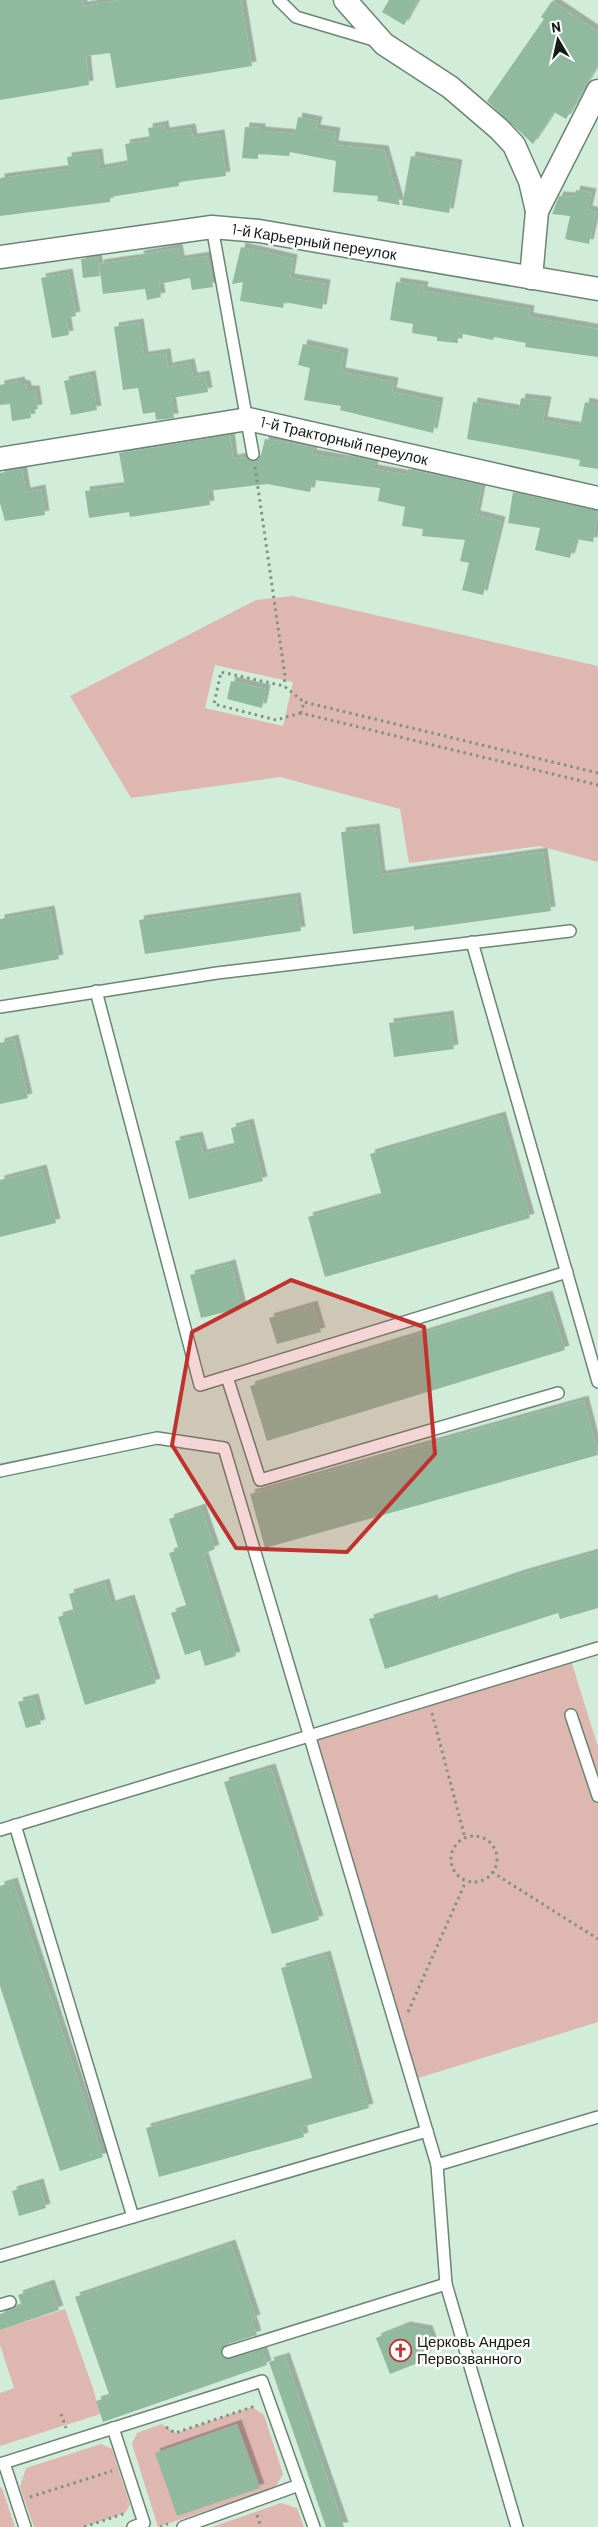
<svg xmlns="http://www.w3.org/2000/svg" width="598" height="2527" viewBox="0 0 598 2527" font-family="Barlow,sans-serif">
	<defs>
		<filter id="shadow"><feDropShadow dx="4.5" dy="-4.5" stdDeviation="0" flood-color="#0004"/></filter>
	</defs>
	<rect width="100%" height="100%" fill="#d1edd9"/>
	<!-- green -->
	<g fill="#dfb7b1" fill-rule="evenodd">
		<path d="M 292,596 L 598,666 L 598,862 L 540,846 L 409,863 L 400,809 L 280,777 L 131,798 L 70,696 L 256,600 ZM 215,665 L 293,682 L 283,726 L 205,708 Z"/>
		<path d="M 570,1657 L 598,1747 L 598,2022 L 412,2080 L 310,1737 Z"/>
		<path d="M 65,2309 L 93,2388 L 100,2414 L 0,2446 L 0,2393 L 14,2388 L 0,2345 L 0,2330 Z"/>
		<path d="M 252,2407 L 264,2415 L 283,2474 L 275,2488 L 158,2527 L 132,2444 L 137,2433 L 162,2424 L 176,2433 Z"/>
		<path d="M 101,2444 L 112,2449 L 130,2505 L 125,2513 L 84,2527 L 34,2527 L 20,2487 L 26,2468 Z"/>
		<path d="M 0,2487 L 2,2488 L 15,2527 L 0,2527 Z"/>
		<path d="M 281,2503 L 297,2508 L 304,2527 L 212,2527 Z"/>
	</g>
	<!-- building -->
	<g fill="#90b99d" filter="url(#shadow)">
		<path d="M 0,0 L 82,0 L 83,6 L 120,0 L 241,0 L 252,66 L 116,88 L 110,53 L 86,56 L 89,85 L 0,100 Z"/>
		<path d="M 389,0 L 418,0 L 404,25 L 382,12 Z"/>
		<path d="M 552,1 L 598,32 L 598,64 L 566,119 L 554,112 L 533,144 L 487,101 L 544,19 L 541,17 Z"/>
		<path d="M 298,117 L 318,121 L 316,129 L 336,132 L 334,145 L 384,150 L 400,205 L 377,201 L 378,196 L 333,192 L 336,161 L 290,152 L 289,156 L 258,154 L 258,159 L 242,158 L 245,127 L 261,128 L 261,131 L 295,134 Z"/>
		<path d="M 164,125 L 165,132 L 191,128 L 193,138 L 220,134 L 226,176 L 179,182 L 179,186 L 110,197 L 110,202 L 0,216 L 0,178 L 69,169 L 67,157 L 98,153 L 100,169 L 128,164 L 125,144 L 150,140 L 148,128 Z"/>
		<path d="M 411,156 L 458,164 L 449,213 L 402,205 Z"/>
		<path d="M 576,190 L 592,193 L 588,210 L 596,212 L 589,244 L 565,239 L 570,216 L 552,214 L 559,196 L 574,197 Z"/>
		<path d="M 241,247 L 293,259 L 290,278 L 326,284 L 322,309 L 284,302 L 283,308 L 240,301 L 243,282 L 232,284 Z"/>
		<path d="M 178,248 L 180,260 L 207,256 L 213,287 L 192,290 L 190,278 L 159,284 L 161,297 L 147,300 L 145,289 L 103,294 L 99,264 L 140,258 L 139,255 Z"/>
		<path d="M 97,257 L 100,276 L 83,278 L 81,259 Z"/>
		<path d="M 68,273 L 76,316 L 66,318 L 69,335 L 52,338 L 41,278 Z"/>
		<path d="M 396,282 L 424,286 L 423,291 L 530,310 L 529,317 L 598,329 L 598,357 L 525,347 L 526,343 L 494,337 L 493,340 L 458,333 L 458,343 L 437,341 L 437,337 L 412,333 L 413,324 L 390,320 Z"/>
		<path d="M 139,323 L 144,356 L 166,353 L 168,367 L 190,363 L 193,377 L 205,375 L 208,392 L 171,398 L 174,418 L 156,420 L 155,412 L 143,414 L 138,388 L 123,390 L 114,327 Z"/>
		<path d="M 303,344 L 344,353 L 341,372 L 394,382 L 392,392 L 439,402 L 433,433 L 340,410 L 341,406 L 304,400 L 310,368 L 298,365 Z"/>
		<path d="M 91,375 L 97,410 L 71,415 L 64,381 Z"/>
		<path d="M 20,381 L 21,384 L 26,385 L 27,390 L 35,390 L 38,409 L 30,410 L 31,418 L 12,421 L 10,404 L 0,405 L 0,385 Z"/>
		<path d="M 521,398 L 547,401 L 543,421 L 580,427 L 585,402 L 598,405 L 598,469 L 579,466 L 580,460 L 467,439 L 473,402 L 519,410 Z"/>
		<path d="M 230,435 L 233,459 L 246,457 L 251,461 L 257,460 L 261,455 L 265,439 L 314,447 L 312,454 L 346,460 L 347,455 L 375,461 L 373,469 L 407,475 L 408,469 L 482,485 L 476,515 L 501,521 L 483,595 L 462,590 L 469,563 L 460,561 L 465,540 L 422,536 L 423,529 L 402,526 L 405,507 L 378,501 L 380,488 L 313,480 L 310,492 L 267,484 L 208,491 L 210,505 L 130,517 L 129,512 L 89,518 L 85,491 L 125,486 L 119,453 Z"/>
		<path d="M 22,469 L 26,492 L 41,489 L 45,515 L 5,521 L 0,503 L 0,473 Z"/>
		<path d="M 513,492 L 598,511 L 593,542 L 576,539 L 570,558 L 535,550 L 540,528 L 508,523 Z"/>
		<path d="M 231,681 L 266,689 L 262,708 L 227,699 Z"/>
		<path d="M 375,828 L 381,875 L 543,852 L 551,911 L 414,930 L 414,926 L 353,934 L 341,832 Z"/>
		<path d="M 296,897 L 301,931 L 145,954 L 139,920 Z"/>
		<path d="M 50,910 L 59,959 L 0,970 L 0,919 Z"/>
		<path d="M 449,1015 L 454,1049 L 394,1057 L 389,1023 Z"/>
		<path d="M 14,1039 L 28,1098 L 0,1104 L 0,1043 Z"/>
		<path d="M 501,1116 L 530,1218 L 325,1277 L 308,1217 L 382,1196 L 370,1154 Z"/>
		<path d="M 249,1123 L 263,1181 L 189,1199 L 175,1141 L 198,1136 L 203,1154 L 235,1146 L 231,1128 Z"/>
		<path d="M 42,1169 L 56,1223 L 0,1237 L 0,1180 Z"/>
		<path d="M 231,1264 L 242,1308 L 201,1318 L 190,1275 Z"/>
		<path d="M 548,1295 L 565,1350 L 267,1441 L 250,1386 Z"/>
		<path d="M 313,1305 L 321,1332 L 277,1344 L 269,1318 Z"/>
		<path d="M 584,1400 L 598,1455 L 265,1548 L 250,1494 Z"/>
		<path d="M 201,1508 L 215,1549 L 203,1554 L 236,1656 L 205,1666 L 200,1650 L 185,1655 L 171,1613 L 187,1608 L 169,1553 L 179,1550 L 169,1519 Z"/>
		<path d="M 598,1552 L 598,1608 L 560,1619 L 558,1613 L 385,1669 L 369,1619 L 433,1599 L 434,1603 L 524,1573 Z"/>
		<path d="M 105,1583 L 111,1605 L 130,1599 L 156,1683 L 85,1705 L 58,1617 L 74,1612 L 69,1594 Z"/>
		<path d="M 34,1698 L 41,1724 L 26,1728 L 18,1702 Z"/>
		<path d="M 271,1768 L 319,1920 L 272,1934 L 224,1782 Z"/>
		<path d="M 13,1882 L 103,2157 L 60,2171 L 0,1986 L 0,1886 Z"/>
		<path d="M 326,1955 L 369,2108 L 302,2127 L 304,2137 L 159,2177 L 146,2128 L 313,2081 L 281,1968 Z"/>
		<path d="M 39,2183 L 46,2208 L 19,2216 L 12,2191 Z"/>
		<path d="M 231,2244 L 256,2319 L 252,2320 L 257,2335 L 225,2345 L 221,2354 L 223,2358 L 230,2359 L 262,2349 L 267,2365 L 103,2422 L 96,2401 L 110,2397 L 75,2297 Z"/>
		<path d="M 50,2284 L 59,2310 L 0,2330 L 0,2314 L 22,2306 L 18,2295 Z"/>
		<path d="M 406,2326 L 428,2330 L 433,2344 L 423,2361 L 390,2374 L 376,2338 Z"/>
		<path d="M 285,2357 L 344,2527 L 326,2527 L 269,2362 Z"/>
		<path d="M 237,2424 L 260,2488 L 177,2516 L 155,2453 Z"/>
	</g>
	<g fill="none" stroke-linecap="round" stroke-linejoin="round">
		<defs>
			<g id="service">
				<path d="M 279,0 L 296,17 L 377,41"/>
				<path d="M 212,227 L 253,454"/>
				<path d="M 472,942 L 598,1382"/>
				<path d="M 96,991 L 200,1385 L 567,1272"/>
				<path d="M 0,1007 L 217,973 L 570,931"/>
				<path d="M 227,1377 L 260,1480 L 558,1393"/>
				<path d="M 0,1471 L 157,1438 L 224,1448 L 437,2165 L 446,2284 L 517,2527"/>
				<path d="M 571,1715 L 598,1796"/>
				<path d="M 15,1825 L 133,2217"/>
				<path d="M 0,1830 L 598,1648"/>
				<path d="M 437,2165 L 598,2117"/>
				<path d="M 0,2256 L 427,2131"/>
				<path d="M 0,2305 L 10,2302"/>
				<path d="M 228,2352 L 446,2284"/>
				<path d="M 113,2428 L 144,2523 L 133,2527"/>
				<path d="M 4,2463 L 25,2527"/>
				<path d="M 0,2464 L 262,2381 L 314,2527"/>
				<path d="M 183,2527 L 299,2485"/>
			</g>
			<g id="minor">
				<path d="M 345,0 L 384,44 L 450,87 L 499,129 L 514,145 L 530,181 L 537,211 L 531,278"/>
				<path d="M 537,211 L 598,91"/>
				<path d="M 0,257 L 212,227 L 259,231 L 598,289"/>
				<path d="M 0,459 L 248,419 L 598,498"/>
			</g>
		</defs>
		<!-- service casing -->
		<use href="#service" stroke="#6b8473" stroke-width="14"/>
		<!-- minor casing -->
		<use href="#minor" stroke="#6b8473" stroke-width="25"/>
		<!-- path -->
		<g stroke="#7e9284" stroke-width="3" stroke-dasharray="2.5 4" stroke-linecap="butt">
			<path d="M 255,467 L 285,676 L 284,686"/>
			<path d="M 301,713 L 276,720 L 214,704 L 221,672 L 284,686 L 304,702"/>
			<path d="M 598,773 L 304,702 L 301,713 L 598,785"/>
			<path d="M 432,1713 L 465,1838"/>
			<circle cx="474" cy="1859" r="23"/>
			<path d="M 492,1872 L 598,1939"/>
			<path d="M 408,2012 L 466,1881"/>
			<path d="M 61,2414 L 66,2428"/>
			<path d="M 166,2427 L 175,2433 L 252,2407 L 255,2409"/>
			<path d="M 30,2497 L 112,2471"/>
			<path d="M 257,2515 L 261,2527"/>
			<path d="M 84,2527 L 126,2513"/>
			<path d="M 160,2527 L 168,2524"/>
		</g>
		<!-- service -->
		<use href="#service" stroke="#fff" stroke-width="11"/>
		<!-- minor -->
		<use href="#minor" stroke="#fff" stroke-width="22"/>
	</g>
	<!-- marked area -->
	<path fill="#c1322e" fill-opacity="0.2" stroke="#c1322e" stroke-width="4" stroke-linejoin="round" d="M 291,1280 L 424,1327 L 435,1454 L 347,1552 L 236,1548 L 172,1445 L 192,1332 Z"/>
	<!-- icons -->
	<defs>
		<symbol id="church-ring" viewBox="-11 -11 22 22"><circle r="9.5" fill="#fff" stroke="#c1322e" stroke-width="1.5"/><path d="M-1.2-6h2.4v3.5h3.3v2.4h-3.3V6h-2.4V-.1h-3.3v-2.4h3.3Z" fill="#c1322e"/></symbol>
	</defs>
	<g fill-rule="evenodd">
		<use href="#church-ring" x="388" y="2338" width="25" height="25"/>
	</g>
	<g text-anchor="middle" stroke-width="5" stroke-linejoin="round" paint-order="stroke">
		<!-- street labels -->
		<g font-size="15" fill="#131d16" stroke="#fff">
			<text transform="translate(314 242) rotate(9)" y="5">1-й Карьерный переулок</text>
			<text transform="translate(344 441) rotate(13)" y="5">1-й Тракторный переулок</text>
		</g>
		<!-- poi labels -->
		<g font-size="15" fill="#131d16" stroke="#fff" text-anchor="start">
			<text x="417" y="2347">Церковь Андрея<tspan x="417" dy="17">Первозванного</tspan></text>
		</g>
	</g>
	<!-- north arrow -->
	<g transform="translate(558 40) rotate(351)" stroke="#ffffff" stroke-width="4" paint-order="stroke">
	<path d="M0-4L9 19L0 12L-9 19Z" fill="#131d16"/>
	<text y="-8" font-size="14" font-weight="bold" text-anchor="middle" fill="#131d16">N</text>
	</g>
</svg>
